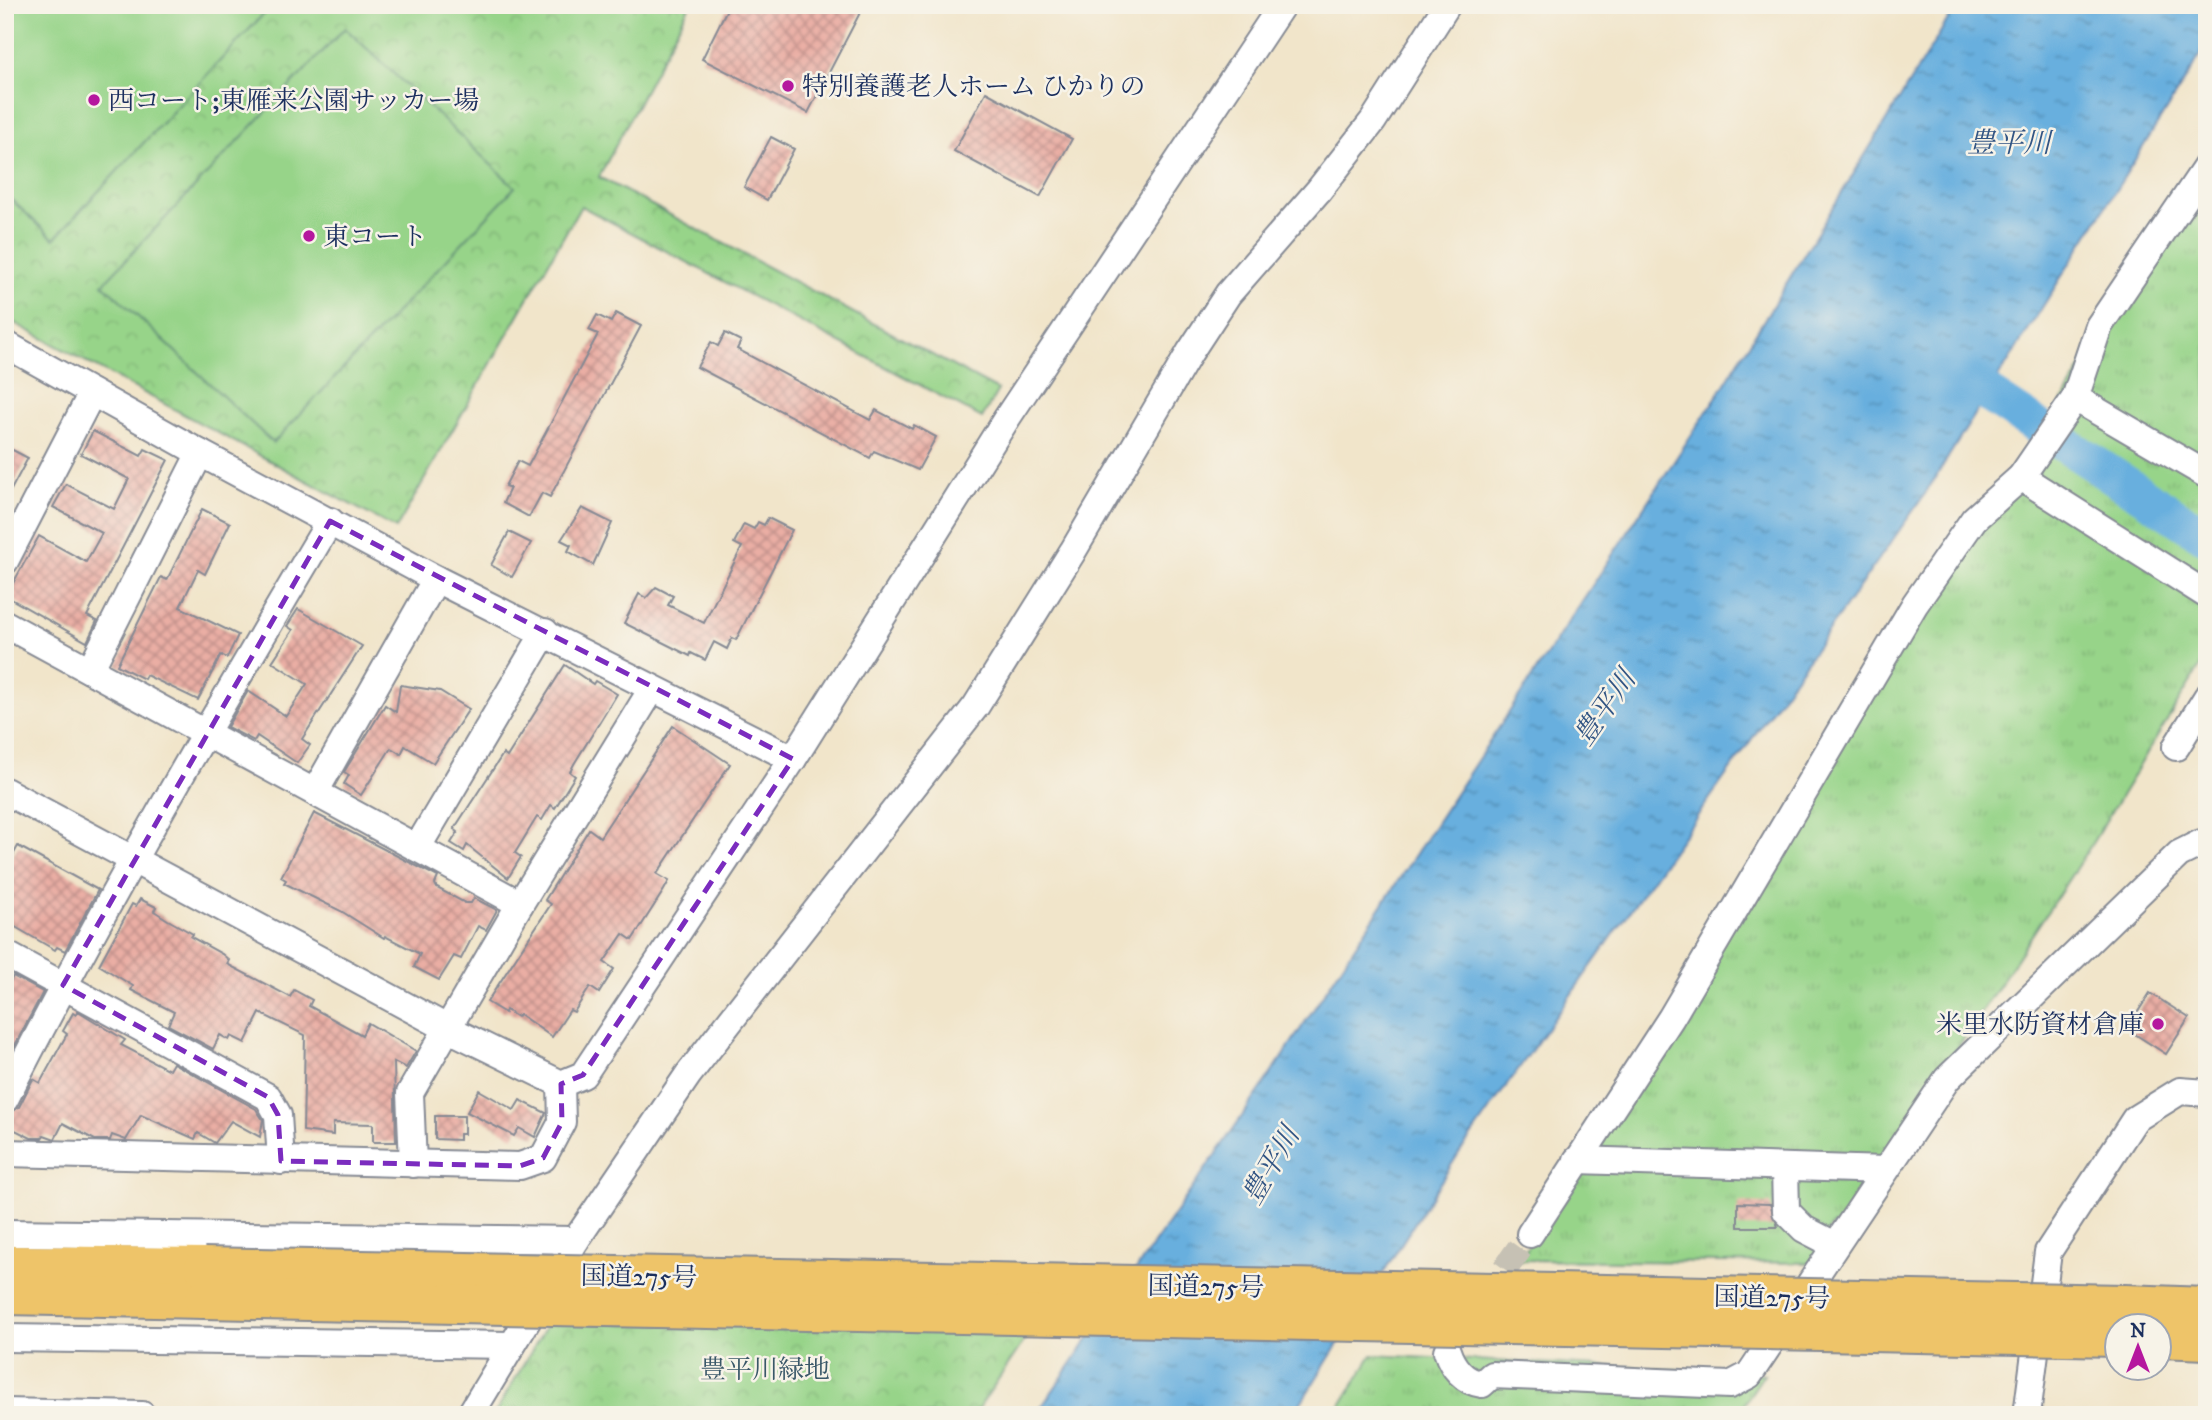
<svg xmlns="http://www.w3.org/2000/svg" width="2212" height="1420" viewBox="0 0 2212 1420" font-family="'IM FELL DW Pica','Noto Serif JP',serif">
	<defs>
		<pattern id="grass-tufts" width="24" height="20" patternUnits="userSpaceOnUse" patternTransform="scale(1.75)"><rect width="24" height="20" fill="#97d489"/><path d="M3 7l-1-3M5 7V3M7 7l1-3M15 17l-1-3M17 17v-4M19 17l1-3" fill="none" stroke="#82b679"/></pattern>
		<pattern id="park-crowns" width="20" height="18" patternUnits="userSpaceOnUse" patternTransform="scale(1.75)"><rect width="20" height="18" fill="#97d489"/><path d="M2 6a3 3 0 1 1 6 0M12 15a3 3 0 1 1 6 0" fill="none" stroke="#82b679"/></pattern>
		<pattern id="water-ripples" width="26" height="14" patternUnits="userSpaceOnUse" patternTransform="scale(1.75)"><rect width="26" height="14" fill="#67afde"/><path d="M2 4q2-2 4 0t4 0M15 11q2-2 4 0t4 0" fill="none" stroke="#548fb7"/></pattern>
		<pattern id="building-cross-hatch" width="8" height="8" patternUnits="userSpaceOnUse" patternTransform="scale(1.75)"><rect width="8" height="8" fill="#eaaea4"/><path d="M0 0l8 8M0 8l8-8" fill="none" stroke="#bd8e89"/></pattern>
	</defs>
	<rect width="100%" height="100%" fill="#f7f3e8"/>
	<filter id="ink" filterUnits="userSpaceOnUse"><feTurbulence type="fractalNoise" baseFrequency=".0143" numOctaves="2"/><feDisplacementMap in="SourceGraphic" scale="14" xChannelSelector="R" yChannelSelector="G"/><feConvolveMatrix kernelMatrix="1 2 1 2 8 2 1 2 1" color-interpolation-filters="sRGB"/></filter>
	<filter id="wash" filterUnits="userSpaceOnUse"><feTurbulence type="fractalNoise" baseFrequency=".00686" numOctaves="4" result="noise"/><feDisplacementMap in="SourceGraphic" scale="28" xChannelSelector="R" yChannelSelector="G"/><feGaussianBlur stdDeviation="1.57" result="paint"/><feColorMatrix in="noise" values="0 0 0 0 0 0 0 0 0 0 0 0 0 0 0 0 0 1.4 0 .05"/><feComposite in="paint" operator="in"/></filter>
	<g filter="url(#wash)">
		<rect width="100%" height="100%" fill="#f1e5ca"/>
		<!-- grass -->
		<g fill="url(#grass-tufts)" stroke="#598274" stroke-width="2">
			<path d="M 2207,177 L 2207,655 L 2088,850 L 1843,1222 L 1830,1227 L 1814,1263 L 1519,1260 L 1674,1022 L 1922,603 L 2006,498 L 2103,331 Z"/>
			<path d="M 1372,1355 L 1764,1374 L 1737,1415 L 1335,1415 Z"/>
		</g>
		<!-- park -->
		<g fill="url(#park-crowns)" stroke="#598274" stroke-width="2">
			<path d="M 5,5 L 690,5 L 599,177 L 998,390 L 982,418 L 581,206 L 396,529 L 5,318 Z"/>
			<path d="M 548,1323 L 1035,1325 L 974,1415 L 494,1415 Z"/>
		</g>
		<!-- garden -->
		<g fill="#97d489" stroke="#598274" stroke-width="2">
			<path d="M 5,5 L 272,5 L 54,239 L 5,194 Z"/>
			<path d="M 345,28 L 515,187 L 273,443 L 103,284 Z"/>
		</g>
		<!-- water -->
		<path fill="url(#water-ripples)" stroke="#416f9e" stroke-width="2" d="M 1957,5 L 2207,5 L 2207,45 L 1925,494 L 1459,1153 L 1293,1415 L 1036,1415 L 1269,1077 L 1721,390 Z"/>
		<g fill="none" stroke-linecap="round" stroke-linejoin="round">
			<!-- river -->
			<path stroke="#67afde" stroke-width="37" d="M 1944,373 L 1988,394 L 2207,537"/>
		</g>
		<g id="blocks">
			<!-- building -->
			<g fill="url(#building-cross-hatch)">
				<path d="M 729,5 L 774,5 L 785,11 L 788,5 L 864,5 L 808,113 L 702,59 Z"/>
				<path d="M 986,92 L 1072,139 L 1040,197 L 954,151 Z"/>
				<path d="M 771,137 L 794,149 L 767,200 L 744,187 Z"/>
				<path d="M 616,313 L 641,326 L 550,497 L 542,493 L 529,517 L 503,503 L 510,488 L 505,486 L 518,461 L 528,466 L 598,334 L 589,330 L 597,315 L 611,322 Z"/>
				<path d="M 725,333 L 741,341 L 737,349 L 870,420 L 876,410 L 912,429 L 914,425 L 936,437 L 918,470 L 874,451 L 870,458 L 697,367 L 711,342 L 718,346 Z"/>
				<path d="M 93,431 L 141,456 L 145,449 L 168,460 L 87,616 L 97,621 L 87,642 L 6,596 L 39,536 L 86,562 L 102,533 L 53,507 L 66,484 L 114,509 L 129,479 L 81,454 Z"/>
				<path d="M 5,446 L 28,458 L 5,501 Z"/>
				<path d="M 582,508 L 612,523 L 593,565 L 568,551 L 571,545 L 561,540 Z"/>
				<path d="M 202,509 L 230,523 L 205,574 L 198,570 L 180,607 L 238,635 L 227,658 L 221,655 L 198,700 L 146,675 L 144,679 L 117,665 L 161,577 L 167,580 Z"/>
				<path d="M 768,518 L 792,530 L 736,640 L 732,638 L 727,649 L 714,642 L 705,660 L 691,653 L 690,656 L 624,623 L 639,594 L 646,598 L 656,587 L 673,596 L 668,605 L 704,623 L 742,547 L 734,543 L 744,524 L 754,529 L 758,522 L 764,525 Z"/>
				<path d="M 509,532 L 531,543 L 512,577 L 491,565 Z"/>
				<path d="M 298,609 L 362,646 L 302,739 L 310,745 L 297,763 L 257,736 L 254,741 L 227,727 L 248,691 L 286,716 L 307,684 L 272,662 L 293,630 L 287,626 Z"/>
				<path d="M 565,665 L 593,684 L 595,681 L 617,694 L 574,764 L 570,772 L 575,776 L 555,808 L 551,805 L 542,820 L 537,817 L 515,853 L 521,857 L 508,878 L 467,845 L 464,851 L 451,843 L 458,832 L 454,829 L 503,754 L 507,757 Z"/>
				<path d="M 400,685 L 440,691 L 469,709 L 433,763 L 405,746 L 401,754 L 391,748 L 361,795 L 344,784 L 349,775 L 344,772 L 385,705 L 396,712 Z"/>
				<path d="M 673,726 L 730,764 L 657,874 L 669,881 L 664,890 L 632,940 L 623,934 L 604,962 L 614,969 L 599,993 L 590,987 L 574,1012 L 570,1010 L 552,1037 L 519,1014 L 517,1017 L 506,1010 L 505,1013 L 487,1002 L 551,904 L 545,900 L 589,829 L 600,837 Z"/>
				<path d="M 314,813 L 438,877 L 435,884 L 437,888 L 465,903 L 471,903 L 474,898 L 497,910 L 486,930 L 478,926 L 461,959 L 454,956 L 439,980 L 414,967 L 420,954 L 385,936 L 384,938 L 341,911 L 284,883 L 286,880 L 281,877 Z"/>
				<path d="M 18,846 L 98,890 L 65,951 L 57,947 L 55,950 L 5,921 L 5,870 Z"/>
				<path d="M 140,899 L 156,907 L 154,911 L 168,920 L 193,934 L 191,937 L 222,954 L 229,960 L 227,964 L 290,997 L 294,990 L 312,1000 L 309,1006 L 362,1035 L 368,1023 L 416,1051 L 406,1068 L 394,1062 L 396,1142 L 373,1142 L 373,1124 L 333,1123 L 333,1135 L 303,1131 L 305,1035 L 260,1013 L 245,1043 L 231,1036 L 229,1040 L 220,1035 L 213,1049 L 168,1025 L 174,1012 L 131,990 L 133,986 L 99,965 L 132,904 L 136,906 Z"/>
				<path d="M 13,976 L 43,992 L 5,1064 L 5,1019 L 11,1007 L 5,1004 L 5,991 Z"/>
				<path d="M 2150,993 L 2189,1018 L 2166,1054 L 2127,1029 Z"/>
				<path d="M 78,1011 L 125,1040 L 121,1045 L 169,1070 L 173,1063 L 256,1109 L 263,1120 L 260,1137 L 231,1121 L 215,1143 L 198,1133 L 195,1139 L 141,1115 L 126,1140 L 112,1135 L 110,1140 L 95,1140 L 63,1123 L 55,1139 L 44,1135 L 42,1138 L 31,1138 L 5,1125 L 5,1115 L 19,1107 L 33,1079 L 40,1083 L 67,1034 L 63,1031 L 73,1013 L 76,1015 Z"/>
				<path d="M 479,1090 L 514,1110 L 520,1100 L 546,1113 L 535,1137 L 519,1128 L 514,1136 L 467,1112 Z"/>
				<path d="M 435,1116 L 464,1116 L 464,1134 L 459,1134 L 459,1140 L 435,1139 Z"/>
				<path d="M 1738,1203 L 1770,1204 L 1778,1227 L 1738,1227 Z"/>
			</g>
		</g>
	</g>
	<g filter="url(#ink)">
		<use href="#blocks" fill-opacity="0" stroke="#868a94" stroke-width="2"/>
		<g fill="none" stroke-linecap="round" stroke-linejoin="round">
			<!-- minor-tunnel -->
			<path stroke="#c6c1b4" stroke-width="26" stroke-dasharray="26 13" stroke-linecap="butt" d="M 1482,1301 L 1530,1234"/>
			<defs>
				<g id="minor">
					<path d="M 5,344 L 200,453 L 436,579 L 793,759"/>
					<path d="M 2075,398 L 2099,326 L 2207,166"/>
					<path d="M 2207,475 L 2075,398 L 2021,477 L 2207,595"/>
					<path d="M 5,561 L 92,393"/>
					<path d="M 5,624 L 520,904"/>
					<path d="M 90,670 L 200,453"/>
					<path d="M 2176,747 L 2207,697"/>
					<path d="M 5,791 L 447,1028 L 561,1084 L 583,1075 L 793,759 L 1007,418 L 1282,5"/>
					<path d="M 315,792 L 436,579"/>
					<path d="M 417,848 L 545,632"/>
					<path d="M 5,954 L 268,1097 L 278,1115 L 281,1161"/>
					<path d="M 5,1099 C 105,902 217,711 330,521"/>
					<path d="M 5,1153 L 520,1166 L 543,1158 L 562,1122 L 561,1084"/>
					<path d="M 1577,1160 L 1885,1170"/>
					<path d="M 413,1164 L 410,1093 L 520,904 L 652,689"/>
					<path d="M 1785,1167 L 1786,1211 L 1804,1229 L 1835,1245"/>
					<path d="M 5,1233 L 576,1240"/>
					<path d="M 1530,1234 L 1671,1018 L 1915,604 L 1974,519 L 2021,477"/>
					<path d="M 5,1338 L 512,1345"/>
					<path d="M 1447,1351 C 1452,1367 1464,1382 1482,1384 L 1492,1375 L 1730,1385 L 1749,1375 L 1947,1079 L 2179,854 L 2201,843 L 2207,844"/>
					<path d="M 5,1412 L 142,1415"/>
					<path d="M 470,1415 L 576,1240 L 688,1075 L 976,706 L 1073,551 L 1190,352 L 1228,294 L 1319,190 L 1373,121 L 1447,5"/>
					<path d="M 2027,1415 L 2048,1252 L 2135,1119 L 2180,1091 L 2207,1093"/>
				</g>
				<g id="highway">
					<path d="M 5,1265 L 204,1267"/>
					<path d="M 5,1295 L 204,1299"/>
					<path d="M 2124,1304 L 2207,1307"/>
					<path d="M 2160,1338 L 2207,1340"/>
				</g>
			</defs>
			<!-- minor casing -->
			<use href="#minor" stroke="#868a94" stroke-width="30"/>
			<!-- highway casing -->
			<use href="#highway" stroke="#868a94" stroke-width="42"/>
			<!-- minor -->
			<use href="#minor" stroke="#fff" stroke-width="26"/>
			<!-- highway -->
			<use href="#highway" stroke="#eec469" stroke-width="38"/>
			<defs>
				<g id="highway-bridge">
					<path d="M 204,1267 L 2124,1304"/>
					<path d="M 204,1299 L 2118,1337"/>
				</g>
			</defs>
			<!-- highway-bridge casing -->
			<use href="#highway-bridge" stroke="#868a94" stroke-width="42" stroke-linecap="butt"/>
			<!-- highway-bridge -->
			<use href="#highway-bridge" stroke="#eec469" stroke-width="38"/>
		</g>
	</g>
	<!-- marked area -->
	<path fill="none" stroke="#7b2cbf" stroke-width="5" stroke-dasharray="14 9" stroke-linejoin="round" d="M 330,521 L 793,759 L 583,1075 L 561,1084 L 562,1122 L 543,1158 L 520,1166 L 281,1161 L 278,1115 L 268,1097 L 63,985 Z"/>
	<!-- markers -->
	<g fill="#b5179e" stroke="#f7f3e8" stroke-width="2.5">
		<circle cx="788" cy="86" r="7"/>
		<circle cx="94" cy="100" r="7"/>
		<circle cx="309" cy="236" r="7"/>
		<circle cx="2158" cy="1024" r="7"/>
	</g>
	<g text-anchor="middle" stroke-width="5" stroke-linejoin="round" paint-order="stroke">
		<!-- poi labels -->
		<g font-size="26" fill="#1b2f5e" stroke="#f7f3e8" text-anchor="start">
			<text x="802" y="95">特別養護老人ホーム ひかりの</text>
			<text x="108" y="109">西コート;東雁来公園サッカー場</text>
			<text x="323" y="245">東コート</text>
			<text x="2144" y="1033" text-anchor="end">米里水防資材倉庫</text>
		</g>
		<!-- street labels -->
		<g font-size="26" fill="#1b2f5e" stroke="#f7f3e8">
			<text transform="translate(639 1276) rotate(1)" y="9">国道275号</text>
			<text transform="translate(1206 1286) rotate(1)" y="9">国道275号</text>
			<text transform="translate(1772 1297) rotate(1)" y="9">国道275号</text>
		</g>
		<!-- park labels -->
		<g font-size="26" fill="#3a5869" stroke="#f7f3e8">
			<text x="765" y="1378">豊平川緑地</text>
		</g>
		<!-- water labels -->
		<g font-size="28" font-style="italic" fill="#325584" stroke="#f7f3e8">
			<text x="2009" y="152">豊平川</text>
			<text transform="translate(1604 707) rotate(-55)" y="10">豊平川</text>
			<text transform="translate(1270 1165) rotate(-60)" y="10">豊平川</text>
		</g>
	</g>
	<!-- margin -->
	<rect width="2212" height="1420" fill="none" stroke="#f7f3e8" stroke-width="28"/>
	<!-- north arrow -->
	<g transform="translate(2138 1347)"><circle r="33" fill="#f7f3e8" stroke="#9fa5b1" stroke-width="2"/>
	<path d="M0-5L12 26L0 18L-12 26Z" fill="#b5179e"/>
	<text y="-10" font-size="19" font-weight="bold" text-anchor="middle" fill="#1b2f5e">N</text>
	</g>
</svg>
